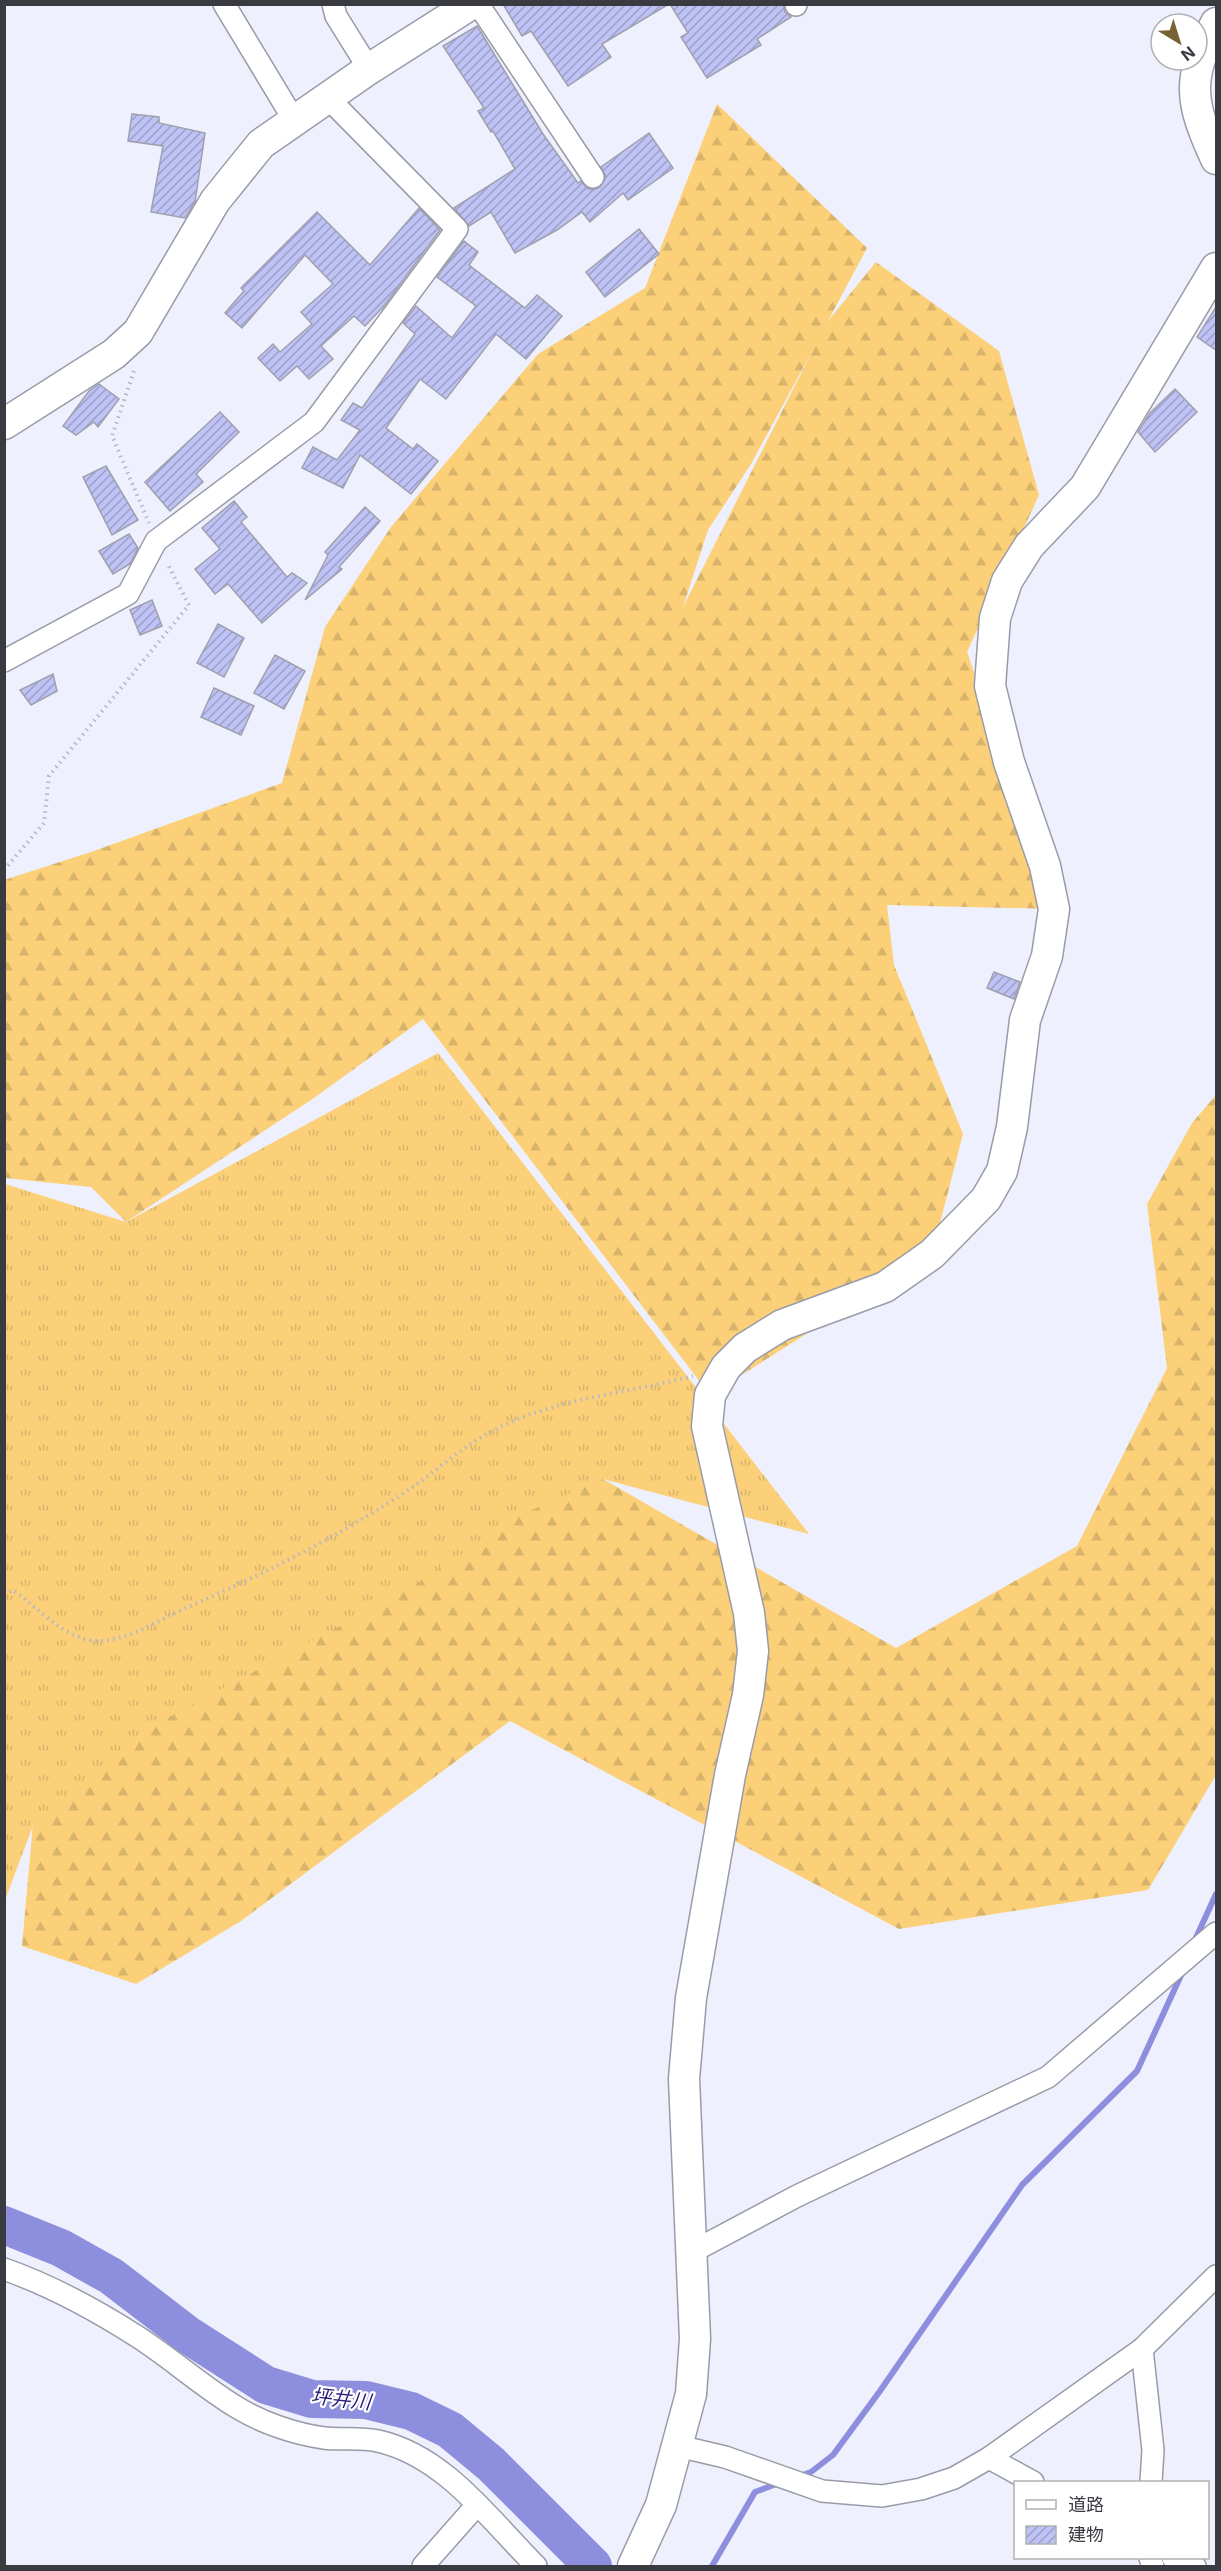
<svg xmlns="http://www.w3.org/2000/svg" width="1221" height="2571" viewBox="0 0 1221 2571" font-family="Inter,'Noto Sans JP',sans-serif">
	<defs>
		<pattern id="grass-tufts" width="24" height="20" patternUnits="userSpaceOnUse" patternTransform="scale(1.5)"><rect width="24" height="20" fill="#fbd079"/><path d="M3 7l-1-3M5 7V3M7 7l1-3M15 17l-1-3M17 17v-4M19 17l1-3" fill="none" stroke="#d8b46a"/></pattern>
		<pattern id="forest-firs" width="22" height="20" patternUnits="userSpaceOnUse" patternTransform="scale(1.5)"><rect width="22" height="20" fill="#fbd079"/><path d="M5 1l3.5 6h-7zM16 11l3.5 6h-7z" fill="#d8b46a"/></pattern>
		<pattern id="building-hatch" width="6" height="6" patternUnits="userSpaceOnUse" patternTransform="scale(1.5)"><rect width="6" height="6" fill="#bfc2f4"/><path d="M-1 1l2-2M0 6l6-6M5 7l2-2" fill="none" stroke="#9c9fc7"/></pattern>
	</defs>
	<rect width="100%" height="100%" fill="#eef0fd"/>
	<!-- grass -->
	<path fill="url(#grass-tufts)" d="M 438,1053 L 809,1534 L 603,1479 L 34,1823 L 5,1900 L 5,1184 L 126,1222 Z"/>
	<!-- forest -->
	<g fill="url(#forest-firs)" fill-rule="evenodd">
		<path d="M 717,104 L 867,248 L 828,321 L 876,262 L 999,351 L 1039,495 L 967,652 L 1054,909 L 887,905 L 894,965 L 963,1134 L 932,1254 L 710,1395 L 423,1019 L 314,1098 L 126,1222 L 91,1187 L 5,1178 L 4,880 L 91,852 L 282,783 L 325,627 L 391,527 L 538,354 L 645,288 ZM 815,346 L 683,607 L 708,530 L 751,464 Z"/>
		<path d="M 1216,1095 L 1216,1775 L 1148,1890 L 899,1929 L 510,1721 L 241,1921 L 136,1984 L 22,1946 L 33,1823 L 156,1724 L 406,1591 L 520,1515 L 603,1479 L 896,1648 L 1077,1546 L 1167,1368 L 1147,1204 L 1192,1123 Z"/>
	</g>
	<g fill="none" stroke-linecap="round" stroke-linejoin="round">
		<!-- stream -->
		<g stroke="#8d8ede" stroke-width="6">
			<path d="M 1195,1940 L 1216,1894"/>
			<path d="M 800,2476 L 811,2472 L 833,2455 L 880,2391 L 1022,2185 L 1137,2071 L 1183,1971"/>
			<path d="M 712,2566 L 755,2492 L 779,2483"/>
		</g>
		<!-- river -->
		<path stroke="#8d8ede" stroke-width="38" d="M 4,2225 L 61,2248 L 111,2276 L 188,2335 L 266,2385 L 312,2399 L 366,2400 L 411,2411 L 450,2430 L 491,2464 L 593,2566"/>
	</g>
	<!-- building -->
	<g fill="url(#building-hatch)" stroke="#9fa0ad" stroke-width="1.5">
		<path d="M 503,4 L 669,4 L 602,44 L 611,57 L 568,86 L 531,31 L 522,36 Z"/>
		<path d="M 670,4 L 783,4 L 785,12 L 791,17 L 757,39 L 761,45 L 707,78 L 681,37 L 688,33 Z"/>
		<path d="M 477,26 L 543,134 L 578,183 L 581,181 L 587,188 L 593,190 L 600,187 L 606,177 L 601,167 L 649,133 L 673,168 L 628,200 L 623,193 L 590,222 L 582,212 L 557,230 L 515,253 L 491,212 L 469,226 L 454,208 L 515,169 L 493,131 L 491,132 L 478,111 L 484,108 L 443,46 Z"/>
		<path d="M 132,114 L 159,117 L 159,123 L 205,133 L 195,202 L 185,218 L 151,212 L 163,146 L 128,141 Z"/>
		<path d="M 419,208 L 440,230 L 384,306 L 365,326 L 354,316 L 321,346 L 333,359 L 309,379 L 297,366 L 280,381 L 258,358 L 273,344 L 280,352 L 312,324 L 301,312 L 333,284 L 305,255 L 242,328 L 225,313 L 244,291 L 241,288 L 317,212 L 370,265 Z"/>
		<path d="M 639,229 L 659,254 L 605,297 L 586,272 Z"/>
		<path d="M 464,241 L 478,252 L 469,265 L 525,308 L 537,295 L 562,316 L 526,359 L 496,334 L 446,399 L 420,379 L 386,428 L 413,449 L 417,444 L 438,461 L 411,494 L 360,455 L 343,488 L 302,468 L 313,447 L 337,460 L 360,430 L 341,420 L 353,403 L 362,408 L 415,334 L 403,323 L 416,306 L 452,338 L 476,306 L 437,277 Z"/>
		<path d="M 1216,307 L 1216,350 L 1197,337 Z"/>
		<path d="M 99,384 L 119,399 L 98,427 L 94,422 L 76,435 L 63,426 L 89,391 Z"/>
		<path d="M 1175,389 L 1197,412 L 1155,452 L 1138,432 L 1150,413 Z"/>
		<path d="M 220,412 L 239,432 L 196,474 L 203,482 L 170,511 L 145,482 Z"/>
		<path d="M 106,466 L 138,520 L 112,535 L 83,477 Z"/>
		<path d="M 234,501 L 247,517 L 241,522 L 287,577 L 292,573 L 307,583 L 262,623 L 228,584 L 215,594 L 195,569 L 220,549 L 202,528 Z"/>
		<path d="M 365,507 L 380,521 L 339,567 L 342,569 L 305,600 L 328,555 L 325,552 Z"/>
		<path d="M 129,534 L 138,548 L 130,564 L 113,574 L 99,551 Z"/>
		<path d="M 152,600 L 162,626 L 140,635 L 130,610 Z"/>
		<path d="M 218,624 L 244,638 L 224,677 L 197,663 Z"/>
		<path d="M 275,655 L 305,671 L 284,709 L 254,693 Z"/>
		<path d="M 53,674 L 57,691 L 31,705 L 20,690 Z"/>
		<path d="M 214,688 L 254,706 L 241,735 L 201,717 Z"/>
		<path d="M 994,972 L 1020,982 L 1014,999 L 987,988 Z"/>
	</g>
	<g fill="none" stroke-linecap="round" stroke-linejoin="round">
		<defs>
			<g id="street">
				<path d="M 224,4 L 294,120"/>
				<path d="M 333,4 L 336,16 L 369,69"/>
				<path d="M 478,4 L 593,177"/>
				<path d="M 796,4 L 796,5"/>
				<path d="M 4,661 L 128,594 L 156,541 L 314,422 L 457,229 L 328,98"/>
				<path d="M 690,2253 L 797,2196 L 1048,2077 L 1216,1933"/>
				<path d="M 4,2269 C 52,2286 96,2310 138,2337 C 172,2359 203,2387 238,2408 C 263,2423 295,2434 324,2438 C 341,2440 361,2437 378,2441 C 445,2456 490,2520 536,2566"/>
				<path d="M 1142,2349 L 1153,2450 L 1151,2482"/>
				<path d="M 678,2446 L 725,2457 L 822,2491 L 882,2496 L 921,2489 L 954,2478 L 989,2458 L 1142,2349 L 1216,2276"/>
				<path d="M 989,2458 L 1033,2482"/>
				<path d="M 1150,2558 L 1153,2566"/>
				<path d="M 1173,2558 L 1195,2566"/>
				<path d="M 423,2566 L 476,2506"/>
			</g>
			<g id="secondary">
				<path d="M 1216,23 C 1186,80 1190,102 1216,159"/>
				<path d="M 4,424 L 114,354 L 138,332 L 215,201 L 261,144 L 369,69 L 471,4"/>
				<path d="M 633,2566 L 661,2505 L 691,2394 L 695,2339 L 684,2079 L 691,1998 L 730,1775 L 748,1695 L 753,1651 L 749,1613 L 707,1426 L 710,1395 L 726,1367 L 745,1348 L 782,1325 L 885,1287 L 932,1254 L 986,1199 L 1002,1171 L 1012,1127 L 1025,1020 L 1047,956 L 1054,909 L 1045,866 L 1009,762 L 990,686 L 995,618 L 1007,581 L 1029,546 L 1085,487 L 1216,268"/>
			</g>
		</defs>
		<!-- street casing -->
		<use href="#street" stroke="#9a9ba8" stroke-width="24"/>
		<!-- secondary casing -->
		<use href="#secondary" stroke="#9a9ba8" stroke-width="33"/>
		<!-- path -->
		<g stroke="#b5b7c2" stroke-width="4" stroke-dasharray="1.5 4.5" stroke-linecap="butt">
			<path d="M 134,371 L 112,436 L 149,523"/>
			<path d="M 4,870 L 44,823 L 49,776 L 189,605 L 167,563"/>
			<path d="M 4,1594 L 13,1590 C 37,1607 66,1640 97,1641 C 128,1641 154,1622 182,1610 C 256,1577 331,1541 399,1496 C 433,1475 460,1447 496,1429 C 557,1398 628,1393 693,1376"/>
		</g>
		<!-- street -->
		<use href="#street" stroke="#fff" stroke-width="21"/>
		<!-- secondary -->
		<use href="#secondary" stroke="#fff" stroke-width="30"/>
	</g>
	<g text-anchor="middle" stroke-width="4.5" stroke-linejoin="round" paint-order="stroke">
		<!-- water labels -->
		<g font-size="20" font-style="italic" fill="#2d1d7a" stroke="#fff">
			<text transform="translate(341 2399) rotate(6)" y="7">坪井川</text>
		</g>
	</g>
	<!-- border -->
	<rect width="1221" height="2571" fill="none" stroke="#3a3b40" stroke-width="12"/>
	<!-- legend -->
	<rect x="1014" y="2481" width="195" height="78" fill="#ffffff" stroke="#b0b1b3" stroke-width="1.5"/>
	<rect x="1026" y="2500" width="30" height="9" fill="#ffffff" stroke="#b0b1b3" stroke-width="1.5"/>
	<text x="1068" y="2511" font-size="18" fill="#3a3b40">道路</text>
	<rect x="1026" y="2526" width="30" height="18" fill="url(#building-hatch)" stroke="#b0b1b3" stroke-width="1.5"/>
	<text x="1068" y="2541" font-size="18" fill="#3a3b40">建物</text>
	<!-- north arrow -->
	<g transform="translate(1179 42) rotate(142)"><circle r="28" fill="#ffffff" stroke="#b0b1b3" stroke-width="1.5"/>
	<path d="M0-4.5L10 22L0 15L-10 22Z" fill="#7a6333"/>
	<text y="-9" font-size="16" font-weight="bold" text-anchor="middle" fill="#3a3b40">N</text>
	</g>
</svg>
